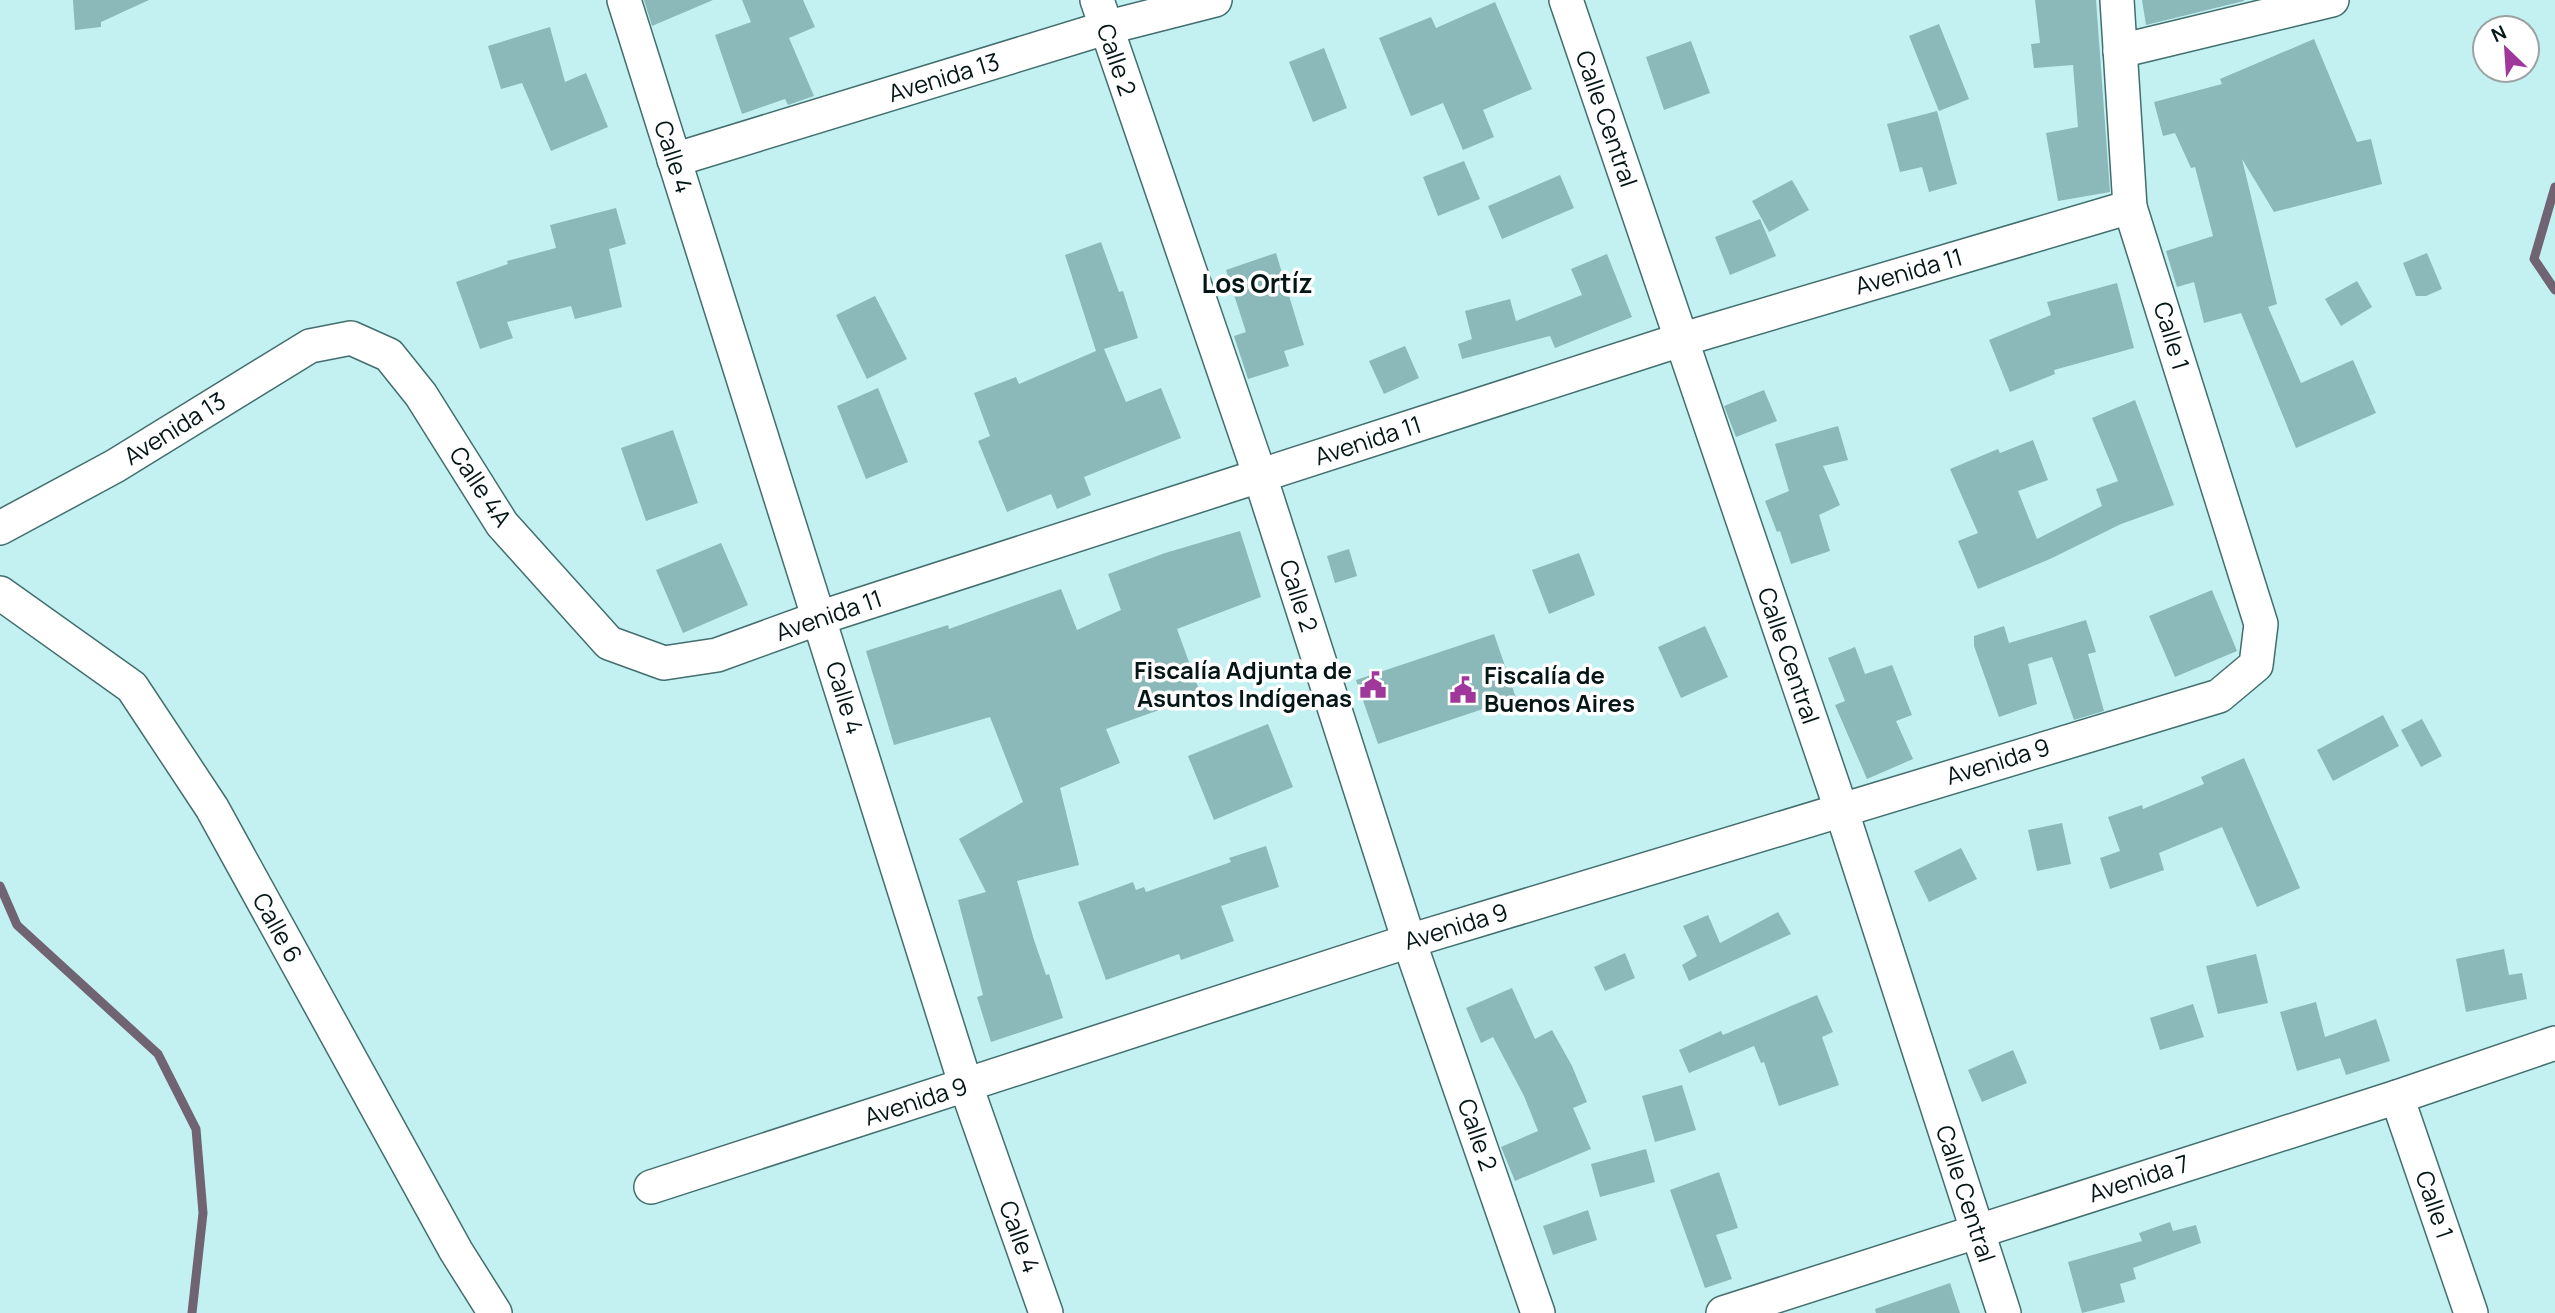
<svg xmlns="http://www.w3.org/2000/svg" width="2555" height="1313" viewBox="0 0 2555 1313" font-family="Manrope,sans-serif">
	<rect width="100%" height="100%" fill="#c3f1f1"/>
	<g fill="none" stroke-linecap="round" stroke-linejoin="round">
		<!-- stream -->
		<g stroke="#706473" stroke-width="9">
			<path d="M 2555,187 L 2534,259 L 2555,290"/>
			<path d="M 0,886 L 17,925 L 158,1054 L 196,1129 L 203,1213 L 192,1313"/>
		</g>
	</g>
	<!-- building -->
	<g fill="#8bb8b8">
		<path d="M 73,0 L 149,0 L 101,22 L 101,27 L 75,30 Z"/>
		<path d="M 644,0 L 713,0 L 652,26 Z"/>
		<path d="M 742,0 L 803,0 L 815,27 L 789,38 L 814,96 L 788,105 L 785,99 L 742,114 L 715,35 L 751,22 Z"/>
		<path d="M 2035,0 L 2096,0 L 2110,192 L 2058,201 L 2046,133 L 2078,127 L 2073,65 L 2034,68 L 2031,44 L 2040,43 Z"/>
		<path d="M 2142,0 L 2244,0 L 2244,1 L 2146,25 Z"/>
		<path d="M 1495,2 L 1532,89 L 1483,110 L 1494,137 L 1463,150 L 1443,103 L 1411,116 L 1379,38 L 1431,17 L 1436,28 Z"/>
		<path d="M 1939,24 L 1969,99 L 1939,111 L 1909,36 Z"/>
		<path d="M 550,27 L 565,82 L 586,73 L 608,127 L 551,151 L 522,83 L 501,89 L 488,46 Z"/>
		<path d="M 2314,39 L 2357,142 L 2371,139 L 2382,184 L 2274,212 L 2242,159 L 2277,304 L 2268,307 L 2301,383 L 2353,360 L 2376,413 L 2296,448 L 2241,313 L 2204,323 L 2194,282 L 2177,287 L 2166,251 L 2213,236 L 2195,167 L 2191,168 L 2175,133 L 2163,136 L 2154,102 L 2222,84 L 2220,79 Z"/>
		<path d="M 1691,41 L 1710,93 L 1664,110 L 1646,57 Z"/>
		<path d="M 1324,48 L 1347,108 L 1313,122 L 1289,62 Z"/>
		<path d="M 1937,111 L 1957,184 L 1929,192 L 1922,167 L 1900,172 L 1887,124 Z"/>
		<path d="M 1464,161 L 1480,199 L 1438,216 L 1423,177 Z"/>
		<path d="M 1560,175 L 1574,208 L 1502,239 L 1488,206 Z"/>
		<path d="M 1792,180 L 1809,210 L 1769,232 L 1752,201 Z"/>
		<path d="M 616,208 L 626,244 L 609,249 L 622,307 L 575,319 L 571,306 L 507,322 L 513,338 L 480,349 L 456,282 L 508,264 L 507,261 L 556,248 L 550,225 Z"/>
		<path d="M 1760,219 L 1776,256 L 1730,275 L 1715,237 Z"/>
		<path d="M 1101,242 L 1119,292 L 1123,291 L 1138,338 L 1104,349 L 1126,402 L 1161,388 L 1181,438 L 1084,477 L 1091,495 L 1057,509 L 1051,494 L 1007,512 L 978,441 L 990,436 L 974,393 L 1016,377 L 1019,384 L 1096,351 L 1065,255 Z"/>
		<path d="M 1276,253 L 1304,345 L 1284,351 L 1289,366 L 1248,379 L 1234,336 L 1246,332 L 1226,270 Z"/>
		<path d="M 2427,253 L 2442,289 L 2426,296 L 2416,296 L 2403,263 Z"/>
		<path d="M 1607,254 L 1632,317 L 1555,348 L 1550,336 L 1462,359 L 1458,344 L 1472,339 L 1465,311 L 1510,299 L 1516,321 L 1582,295 L 1571,269 Z"/>
		<path d="M 2357,281 L 2372,307 L 2341,326 L 2325,299 Z"/>
		<path d="M 2117,283 L 2134,348 L 2054,370 L 2055,374 L 2010,392 L 1989,340 L 2051,315 L 2047,302 Z"/>
		<path d="M 875,296 L 907,359 L 867,379 L 836,315 Z"/>
		<path d="M 1405,346 L 1419,378 L 1384,394 L 1369,361 Z"/>
		<path d="M 878,388 L 908,462 L 866,479 L 837,406 Z"/>
		<path d="M 1764,390 L 1777,421 L 1736,437 L 1724,406 Z"/>
		<path d="M 2135,400 L 2174,505 L 2121,524 L 2050,559 L 1978,589 L 1958,541 L 1978,533 L 1950,469 L 1998,449 L 2000,453 L 2033,440 L 2048,480 L 2018,491 L 2037,539 L 2102,506 L 2096,489 L 2118,481 L 2092,418 Z"/>
		<path d="M 1838,426 L 1848,460 L 1823,466 L 1840,505 L 1819,515 L 1830,551 L 1791,564 L 1780,531 L 1777,532 L 1765,501 L 1789,491 L 1775,444 Z"/>
		<path d="M 673,430 L 698,503 L 646,521 L 621,448 Z"/>
		<path d="M 1240,531 L 1261,597 L 1177,629 L 1201,695 L 1106,729 L 1120,763 L 1060,788 L 1079,865 L 1017,881 L 1034,940 L 1046,975 L 1049,974 L 1063,1018 L 991,1042 L 977,997 L 983,995 L 958,900 L 986,892 L 959,839 L 1023,802 L 990,717 L 894,745 L 866,651 L 948,625 L 949,629 L 1061,589 L 1077,630 L 1121,610 L 1108,574 L 1165,553 Z"/>
		<path d="M 721,543 L 748,605 L 683,633 L 656,570 Z"/>
		<path d="M 1349,549 L 1357,576 L 1335,583 L 1327,556 Z"/>
		<path d="M 1579,553 L 1595,595 L 1549,614 L 1532,570 Z"/>
		<path d="M 2212,590 L 2237,651 L 2175,677 L 2149,616 Z"/>
		<path d="M 2086,620 L 2096,652 L 2088,654 L 2104,711 L 2074,720 L 2052,657 L 2028,664 L 2037,704 L 1999,717 L 1974,646 L 1974,636 L 2004,626 L 2009,643 Z"/>
		<path d="M 1705,626 L 1728,677 L 1681,698 L 1658,647 Z"/>
		<path d="M 1494,634 L 1516,698 L 1378,744 L 1356,680 Z"/>
		<path d="M 1855,647 L 1865,674 L 1892,665 L 1912,715 L 1896,721 L 1913,759 L 1867,779 L 1835,705 L 1845,701 L 1828,658 Z"/>
		<path d="M 2383,715 L 2399,746 L 2333,781 L 2317,750 Z"/>
		<path d="M 2422,719 L 2442,756 L 2421,767 L 2401,730 Z"/>
		<path d="M 1268,724 L 1293,787 L 1214,820 L 1188,756 Z"/>
		<path d="M 2244,758 L 2300,888 L 2257,907 L 2222,827 L 2159,853 L 2164,870 L 2110,889 L 2100,858 L 2120,851 L 2108,817 L 2142,805 L 2143,809 L 2204,784 L 2201,777 Z"/>
		<path d="M 2062,823 L 2071,864 L 2037,871 L 2028,830 Z"/>
		<path d="M 1266,846 L 1279,887 L 1221,906 L 1234,941 L 1181,960 L 1179,954 L 1106,980 L 1078,902 L 1133,882 L 1136,890 L 1144,887 L 1146,892 L 1231,862 L 1229,858 Z"/>
		<path d="M 1961,848 L 1977,879 L 1929,902 L 1914,871 Z"/>
		<path d="M 1778,912 L 1791,934 L 1689,981 L 1682,965 L 1697,956 L 1683,926 L 1708,915 L 1720,943 Z"/>
		<path d="M 2504,949 L 2509,975 L 2522,973 L 2527,999 L 2466,1012 L 2456,959 Z"/>
		<path d="M 1625,953 L 1635,978 L 1605,991 L 1594,967 Z"/>
		<path d="M 2256,954 L 2268,1003 L 2218,1014 L 2206,966 Z"/>
		<path d="M 1512,988 L 1535,1039 L 1552,1030 L 1572,1066 L 1587,1102 L 1573,1108 L 1591,1149 L 1515,1181 L 1501,1147 L 1538,1131 L 1524,1096 L 1493,1037 L 1481,1043 L 1466,1008 Z"/>
		<path d="M 1817,995 L 1833,1032 L 1822,1037 L 1839,1085 L 1779,1106 L 1764,1062 L 1761,1063 L 1754,1046 L 1689,1073 L 1679,1050 L 1721,1031 L 1723,1035 Z"/>
		<path d="M 2316,1002 L 2325,1037 L 2376,1019 L 2390,1061 L 2346,1075 L 2340,1058 L 2297,1071 L 2280,1012 Z"/>
		<path d="M 2193,1004 L 2204,1037 L 2160,1050 L 2150,1018 Z"/>
		<path d="M 2013,1050 L 2027,1083 L 1982,1102 L 1968,1070 Z"/>
		<path d="M 1682,1085 L 1696,1130 L 1655,1142 L 1642,1096 Z"/>
		<path d="M 1646,1149 L 1655,1182 L 1600,1197 L 1591,1164 Z"/>
		<path d="M 1719,1172 L 1738,1228 L 1716,1235 L 1732,1279 L 1705,1288 L 1670,1190 Z"/>
		<path d="M 1588,1210 L 1597,1240 L 1553,1255 L 1543,1226 Z"/>
		<path d="M 2170,1222 L 2173,1231 L 2196,1225 L 2201,1243 L 2133,1268 L 2136,1279 L 2120,1284 L 2125,1302 L 2082,1313 L 2068,1262 L 2142,1241 L 2139,1233 Z"/>
		<path d="M 1950,1283 L 1960,1313 L 1876,1313 L 1875,1309 Z"/>
	</g>
	<g fill="none" stroke-linecap="round" stroke-linejoin="round">
		<defs>
			<g id="minor">
				<path d="M 624,0 L 966,1086 L 1046,1313"/>
				<path d="M 1097,0 L 1260,476 L 1409,941 L 1538,1313"/>
				<path d="M 1566,0 L 1841,809 L 2004,1313"/>
				<path d="M 2120,51 L 2332,0"/>
				<path d="M 674,160 L 1105,28 L 1215,0"/>
				<path d="M 0,528 L 115,466 L 310,346 L 351,338 L 389,355 L 421,395 L 502,524 L 609,643 L 664,663 L 717,655 L 819,618 L 1680,340 L 2130,207"/>
				<path d="M 0,593 L 132,687 L 212,808 L 456,1251 L 495,1313"/>
				<path d="M 2397,1097 L 2471,1313"/>
				<path d="M 651,1187 L 1409,941 L 2219,696 L 2256,665 L 2261,624 L 2130,207 L 2117,0"/>
				<path d="M 1723,1313 L 2397,1097 L 2555,1043"/>
			</g>
		</defs>
		<!-- minor casing -->
		<use href="#minor" stroke="#436e6e" stroke-width="36"/>
		<!-- minor -->
		<use href="#minor" stroke="#fff" stroke-width="33"/>
	</g>
	<!-- icons -->
	<defs>
		<symbol id="civic-bare" viewBox="-9 -9 18 18"><path d="M-.6-6.5H3V-4.5H.6V-3L4-1V1h2V6H-6V1h2V-1L-.6-3ZM-1.2 2.5V6h2.4V2.5Z" fill="#a0389b" stroke="#fff" stroke-width="2.5" paint-order="stroke"/></symbol>
	</defs>
	<g fill-rule="evenodd">
		<use href="#civic-bare" x="1354" y="666" width="38" height="38"/>
		<use href="#civic-bare" x="1444" y="671" width="38" height="38"/>
	</g>
	<g text-anchor="middle" stroke-width="7" stroke-linejoin="round" paint-order="stroke">
		<!-- street labels -->
		<g font-size="24" fill="#051617" stroke="#fff">
			<text transform="translate(1116 60) rotate(71)" y="8">Calle 2</text>
			<text transform="translate(944 78) rotate(-17)" y="8">Avenida 13</text>
			<text transform="translate(1606 119) rotate(71)" y="8">Calle Central</text>
			<text transform="translate(673 157) rotate(72)" y="8">Calle 4</text>
			<text transform="translate(1909 272) rotate(-16)" y="8">Avenida 11</text>
			<text transform="translate(2171 336) rotate(73)" y="8">Calle 1</text>
			<text transform="translate(175 429) rotate(-32)" y="8">Avenida 13</text>
			<text transform="translate(1368 441) rotate(-18)" y="8">Avenida 11</text>
			<text transform="translate(480 487) rotate(56)" y="8">Calle 4A</text>
			<text transform="translate(1298 596) rotate(72)" y="8">Calle 2</text>
			<text transform="translate(829 616) rotate(-19)" y="8">Avenida 11</text>
			<text transform="translate(1788 656) rotate(71)" y="8">Calle Central</text>
			<text transform="translate(844 698) rotate(73)" y="8">Calle 4</text>
			<text transform="translate(1998 762) rotate(-17)" y="8">Avenida 9</text>
			<text transform="translate(1456 927) rotate(-17)" y="8">Avenida 9</text>
			<text transform="translate(277 928) rotate(61)" y="8">Calle 6</text>
			<text transform="translate(916 1102) rotate(-18)" y="8">Avenida 9</text>
			<text transform="translate(1477 1135) rotate(71)" y="8">Calle 2</text>
			<text transform="translate(2139 1179) rotate(-18)" y="8">Avenida 7</text>
			<text transform="translate(1965 1194) rotate(72)" y="8">Calle Central</text>
			<text transform="translate(2434 1205) rotate(71)" y="8">Calle 1</text>
			<text transform="translate(1019 1237) rotate(70)" y="8">Calle 4</text>
		</g>
		<!-- poi labels -->
		<g font-size="24" font-weight="bold" fill="#051617" stroke="#fff" text-anchor="end">
			<text x="1352" y="679">Fiscalía Adjunta de<tspan x="1352" dy="28">Asuntos Indígenas</tspan></text>
			<text x="1484" y="684" text-anchor="start">Fiscalía de<tspan x="1484" dy="28">Buenos Aires</tspan></text>
		</g>
		<!-- neighbourhood labels -->
		<g font-size="26" font-weight="bold" fill="#051617" stroke="#fff">
			<text x="1257" y="293">Los Ortíz</text>
		</g>
	</g>
	<!-- north arrow -->
	<g transform="translate(2506 49) rotate(335)"><circle r="33" fill="#ffffff" stroke="#9ba2a2" stroke-width="2"/>
	<path d="M0-5L12 26L0 18L-12 26Z" fill="#a0389b"/>
	<text y="-10" font-size="19" font-weight="bold" text-anchor="middle" fill="#051617">N</text>
	</g>
</svg>
